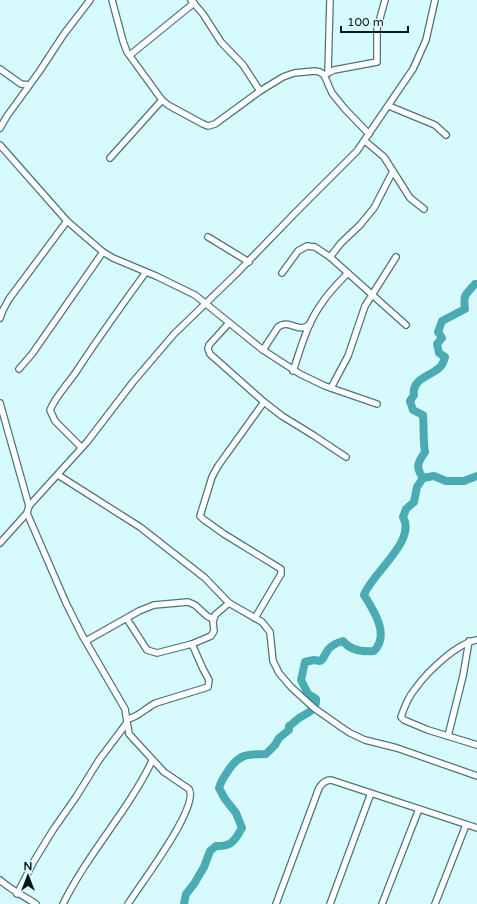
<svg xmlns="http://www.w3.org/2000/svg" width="477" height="904" viewBox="0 0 477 904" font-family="'Varela Round',sans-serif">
	<rect width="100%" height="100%" fill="#d7fafd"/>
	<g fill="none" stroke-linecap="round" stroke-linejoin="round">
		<!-- river -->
		<g stroke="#4aabb3" stroke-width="8">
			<path d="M 423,478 C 415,467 418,462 425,452 C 423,439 424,428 423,415 L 413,410 L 410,401 L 414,395 C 411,378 433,376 441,366 C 443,364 444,360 445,357 L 439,353 L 437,344 L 442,338 L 438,332 L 442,321 L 465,309 C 463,293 466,295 475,284 L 477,284"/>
			<path d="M 184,904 L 186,894 L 194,884 L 204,867 L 210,851 L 216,846 C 232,847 235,840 242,828 L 236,813 L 225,799 L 219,788 C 221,781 224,777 228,771 C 239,754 247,754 266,754 L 275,745 L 279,738 L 289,730 L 289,726 C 293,724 296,720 299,718 C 307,713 317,710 316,699 L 308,694 L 301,680 L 305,662 L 314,660 L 320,661 C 324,659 324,656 326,653 C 329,646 336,643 343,641 C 350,650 363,652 374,651 C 390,635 374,611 364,595 C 371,574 417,541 403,517 L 406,509 L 414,502 L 417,487 L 423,478 L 434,476 L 446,481 L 464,481 L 477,476"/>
		</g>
		<defs>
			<g id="minor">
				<path d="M 112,0 L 123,41 L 127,52 L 162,100 L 168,105 L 203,124 L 208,126 L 215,124 L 260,91 L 283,77 L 294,73 L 315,71 L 320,72 L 324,75 L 332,93 L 344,108 L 369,134"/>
				<path d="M 191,0 L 203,14 L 221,42 L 243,65 L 260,91"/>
				<path d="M 130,55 L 194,3"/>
				<path d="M 0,69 L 21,84 L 29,85"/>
				<path d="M 328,73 L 330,0"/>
				<path d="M 324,75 L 334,70 L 377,62 L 377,29 L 385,0"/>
				<path d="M 389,106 L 435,125 L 446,135"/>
				<path d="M 0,128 L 7,116 L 39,72 L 64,34 L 90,0"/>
				<path d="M 365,141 L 384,157 L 410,198 L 424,209"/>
				<path d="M 0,145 L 67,221 L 103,252 L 113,258 L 156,276 L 195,295 L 263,350 L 300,374 L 325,386 L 377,404"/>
				<path d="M 110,158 L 162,100"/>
				<path d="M 208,237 L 249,262"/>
				<path d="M 330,257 L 341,243 L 360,225 L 374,208 L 393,171"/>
				<path d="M 282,273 L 298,251 L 307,246 L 315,247 L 330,257 L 406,325"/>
				<path d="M 0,318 L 3,310 L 9,299 L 67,221"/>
				<path d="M 229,323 L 209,345 L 208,349 L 210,354 L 264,402 L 282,416 L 313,435 L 346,457"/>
				<path d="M 263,350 L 278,327 C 290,318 299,335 310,324"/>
				<path d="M 19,369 L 32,354 L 103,252"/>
				<path d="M 293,371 C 301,348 307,323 322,303 C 329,292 339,282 348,273"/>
				<path d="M 331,388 L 348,356 L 365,306 L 396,257"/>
				<path d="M 0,403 L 29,506"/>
				<path d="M 81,447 L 55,421 L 50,410 C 56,396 67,385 76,372 C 98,338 122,305 146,272"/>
				<path d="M 58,475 L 140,527 L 205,578 L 229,603 L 262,622 L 270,632 L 273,661 L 279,673 L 291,687 L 314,708 L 341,727 L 350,733 L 365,740 L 397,748 L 477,776"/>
				<path d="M 27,513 L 66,603 L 82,635 L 125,709 L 129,734 L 164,772 L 189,789 C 200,807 139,886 128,904"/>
				<path d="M 0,543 L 27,513 L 29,506 L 87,442 L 133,382 L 174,334 L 236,274 L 295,213 L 357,151 L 413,69 L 426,40 L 435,0"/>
				<path d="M 255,618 L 281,574 L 281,569 L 224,534 L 203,519 L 200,516 L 212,477 L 218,466 L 264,402"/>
				<path d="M 127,619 L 147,650 L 157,653 L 192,644 L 211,636 L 214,631 L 213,622 L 215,615 L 229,603"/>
				<path d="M 477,640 C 457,643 427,672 415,689 C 409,696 404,708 401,717 L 404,720 L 428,730 L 477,745"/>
				<path d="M 86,641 L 139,611 L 154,605 L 188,602 L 195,605 L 207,616 L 213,619"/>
				<path d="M 127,719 C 138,718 145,708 156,703 L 208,687 L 209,680 L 203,669 L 192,644"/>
				<path d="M 448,736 L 463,676 L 469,641"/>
				<path d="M 0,880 C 11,890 24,896 36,904"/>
				<path d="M 17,894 L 34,861 L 53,830 L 76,797 L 99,760 L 126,724"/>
				<path d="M 63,904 C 88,853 128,811 152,761"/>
				<path d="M 276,904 L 319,788 C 322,783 325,780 331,780 L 477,828"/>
				<path d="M 330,904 L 371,793"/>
				<path d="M 382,904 L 419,809"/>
				<path d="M 435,904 L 466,825"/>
			</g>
		</defs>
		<!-- minor casing -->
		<use href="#minor" stroke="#4c7579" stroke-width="8"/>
		<!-- minor -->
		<use href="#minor" stroke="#fff" stroke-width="5.5"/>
	</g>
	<!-- north arrow -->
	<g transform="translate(28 876)" stroke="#d7fafd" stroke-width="3" paint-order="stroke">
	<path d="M0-3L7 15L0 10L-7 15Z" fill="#08191b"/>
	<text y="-6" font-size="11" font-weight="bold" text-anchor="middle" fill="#08191b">N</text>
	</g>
	<!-- scale -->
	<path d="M341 26v6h67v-6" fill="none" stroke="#08191b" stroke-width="2"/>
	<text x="347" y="26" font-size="12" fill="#08191b" stroke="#d7fafd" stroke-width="3" paint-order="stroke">100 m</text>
</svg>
